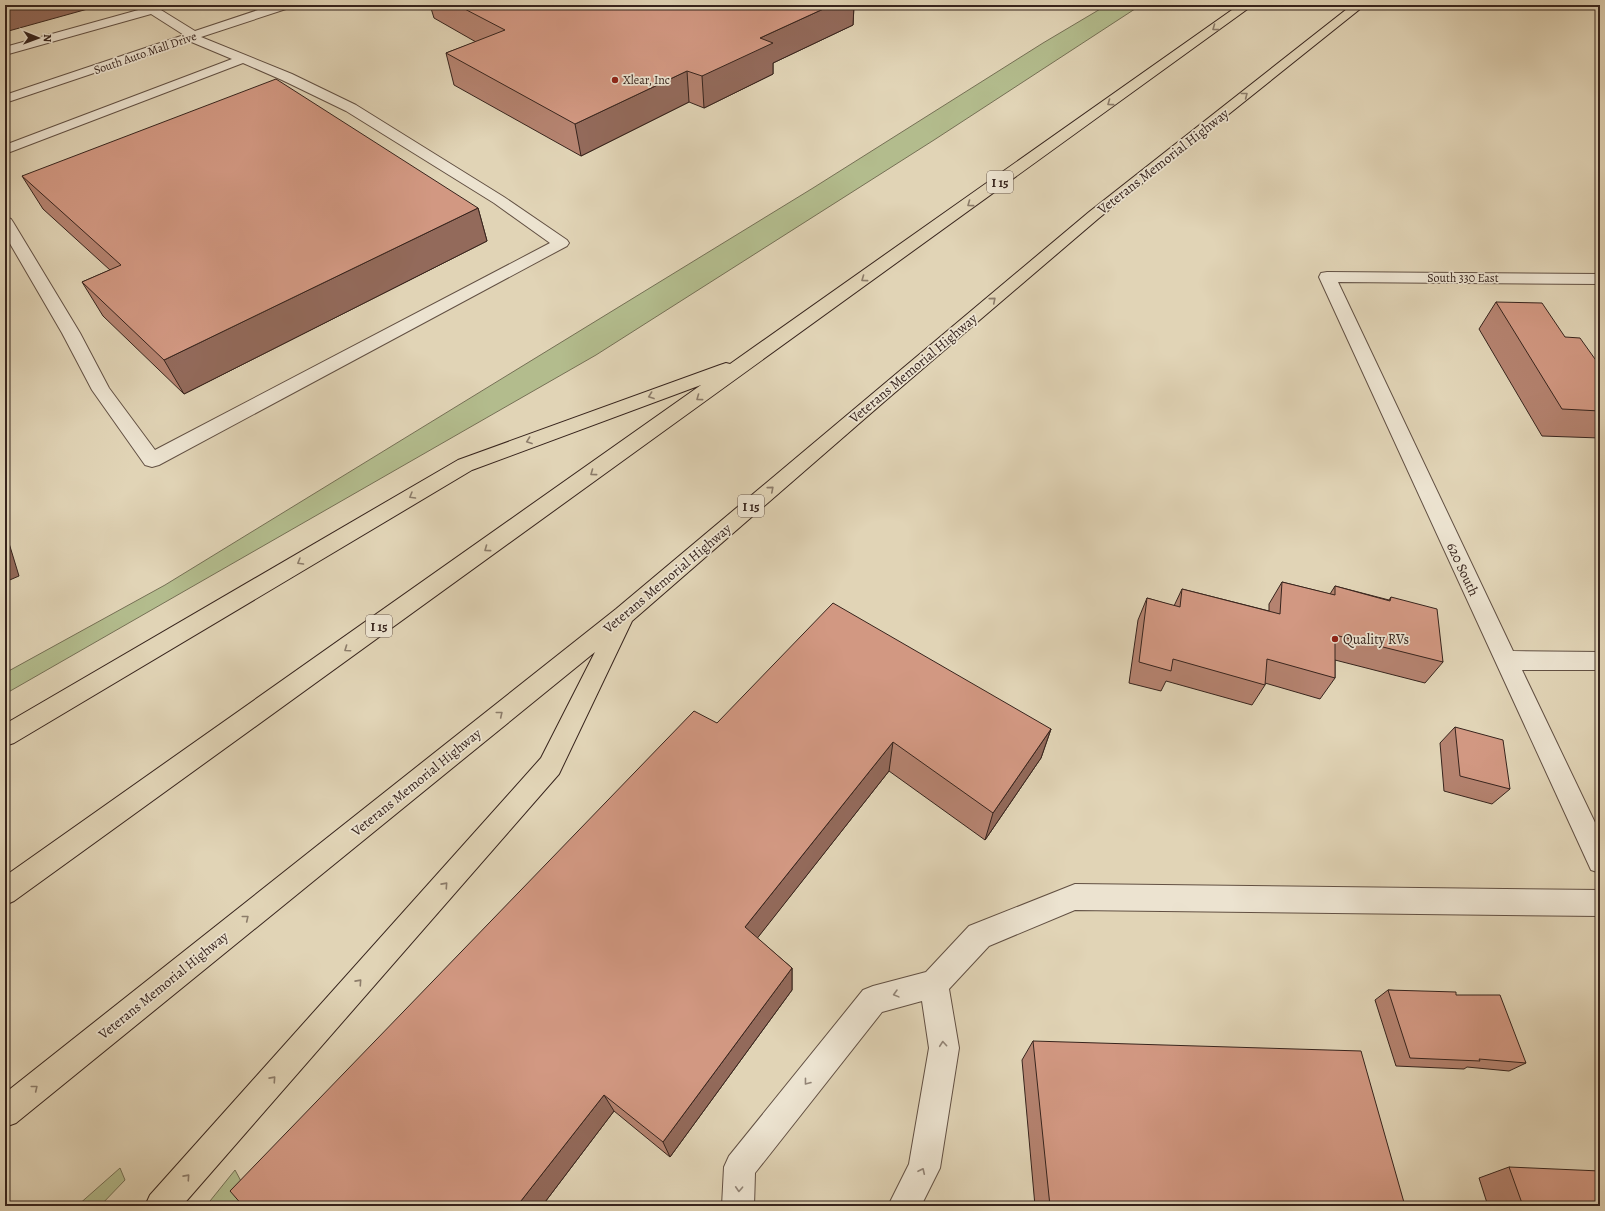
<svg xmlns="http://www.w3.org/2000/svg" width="1605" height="1211" viewBox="0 0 1605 1211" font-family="Alegreya,serif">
	<rect width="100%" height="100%" fill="#e1d4b6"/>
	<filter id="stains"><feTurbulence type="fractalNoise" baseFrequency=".005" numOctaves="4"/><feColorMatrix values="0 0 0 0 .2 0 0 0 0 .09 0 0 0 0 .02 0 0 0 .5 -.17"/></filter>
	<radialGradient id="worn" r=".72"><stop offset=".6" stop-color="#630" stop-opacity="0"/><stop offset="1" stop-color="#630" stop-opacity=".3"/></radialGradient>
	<!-- green -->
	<g fill="#b3bc8d" stroke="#757055">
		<path d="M 1107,5 L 1141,5 L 934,140 L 596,355 L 5,694 L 5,673 L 165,585 L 813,188 L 1043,43 Z"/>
		<path d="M 120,1168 L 125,1180 L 100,1206 L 77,1206 Z"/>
		<path d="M 235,1170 L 249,1196 L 241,1206 L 206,1206 Z"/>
	</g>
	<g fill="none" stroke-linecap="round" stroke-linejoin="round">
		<defs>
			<g id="minor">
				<path d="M 152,5 L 165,5 L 161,10 L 195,31 L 273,5 L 291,5 L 289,8 L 201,37 L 292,74 L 356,105 L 504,197 L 567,240 L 569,243 L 567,246 L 159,465 L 152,467 L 145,465 L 92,390 L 62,333 L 5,235 L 5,217 L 11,219 L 13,222 L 80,333 L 109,388 L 155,450 L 550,243 L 494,203 L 346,111 L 282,80 L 243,63 L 5,154 L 5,145 L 232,59 L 189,41 L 5,103 L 5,95 L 184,35 L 151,14 L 5,55 L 5,47 L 149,7 Z"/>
				<path d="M 1327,272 L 1600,274 L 1600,284 L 1338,282 L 1513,651 L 1600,652 L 1600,670 L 1522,670 L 1600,833 L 1600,873 L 1591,870 L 1319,277 L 1321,273 Z"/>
				<path d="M 1075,884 L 1600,890 L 1600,916 L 1075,910 L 989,946 L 949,989 L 959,1048 L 940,1168 L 921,1206 L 888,1206 L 909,1164 L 929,1048 L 922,1001 L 882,1012 L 755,1173 L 754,1206 L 722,1206 L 724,1167 L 729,1156 L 863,990 L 873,986 L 926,972 L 969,926 Z"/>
			</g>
			<g id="highway">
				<path d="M 1239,5 L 1253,5 L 14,901 L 5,905 L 5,876 L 701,385 L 472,470 L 14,743 L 5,746 L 5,724 L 458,460 L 720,365 L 726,363 L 730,364 Z"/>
				<path d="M 1352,5 L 1365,5 L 1099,218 L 885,401 L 632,621 L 559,774 L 182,1206 L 145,1206 L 150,1195 L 541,758 L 595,652 L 16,1123 L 5,1127 L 5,1093 L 616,609 L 1089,212 Z"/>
			</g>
		</defs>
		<!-- minor casing -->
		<use href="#minor" stroke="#625043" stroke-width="2"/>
		<!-- highway casing -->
		<use href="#highway" stroke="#37241d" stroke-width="2"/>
		<!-- minor -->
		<use href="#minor" fill="#ece3d0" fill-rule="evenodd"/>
		<!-- highway -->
		<use href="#highway" fill="#e1d4b6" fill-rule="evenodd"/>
	</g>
	<!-- wall -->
	<g fill="#b58370" stroke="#37241d">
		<path d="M 430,5 L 854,5 L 853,25 L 773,63 L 773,74 L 704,108 L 689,102 L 581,156 L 454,85 L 446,53 L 476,42 L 434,18 Z"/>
		<path d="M 22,176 L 478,208 L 487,241 L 184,394 L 103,316 L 82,282 L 110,270 L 43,209 Z"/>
		<path d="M 1496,302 L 1565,337 L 1600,366 L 1600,438 L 1542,436 L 1479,329 Z"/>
		<path d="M 1282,582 L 1330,594 L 1335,586 L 1389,600 L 1391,597 L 1443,662 L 1425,683 L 1335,660 L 1335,678 L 1320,699 L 1265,683 L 1265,685 L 1252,705 L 1166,681 L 1161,691 L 1129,683 L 1138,620 L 1147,598 L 1174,606 L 1182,589 L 1269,611 L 1269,604 Z"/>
		<path d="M 717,723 L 1051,729 L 1041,758 L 985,840 L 889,771 L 757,938 L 792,968 L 792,990 L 670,1157 L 614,1111 L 542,1206 L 243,1206 Z"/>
		<path d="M 1455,727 L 1510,789 L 1492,804 L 1444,791 L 1440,743 Z"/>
		<path d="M 1388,990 L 1456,995 L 1526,1063 L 1509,1071 L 1467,1067 L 1464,1069 L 1396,1066 L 1375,1000 Z"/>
		<path d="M 1033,1041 L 1405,1206 L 1035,1206 L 1022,1060 Z"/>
		<path d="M 1509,1167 L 1600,1206 L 1488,1206 L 1479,1178 Z"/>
	</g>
	<!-- shaded-wall -->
	<g fill="#936a5b" stroke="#37241d">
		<path d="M 5,5 L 102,5 L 5,32 Z"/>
		<path d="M 832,5 L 854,5 L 853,25 L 773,63 L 773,74 L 704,108 L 702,76 L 760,38 Z"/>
		<path d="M 687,71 L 689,102 L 581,156 L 575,124 Z"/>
		<path d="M 478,208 L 487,241 L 184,394 L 164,360 Z"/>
		<path d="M 5,530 L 19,576 L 5,582 Z"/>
		<path d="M 1051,729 L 1041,758 L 985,840 L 993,813 Z"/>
		<path d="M 893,742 L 889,771 L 748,950 L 745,927 Z"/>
		<path d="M 792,968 L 792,990 L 670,1157 L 663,1142 Z"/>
		<path d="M 604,1095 L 614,1111 L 542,1206 L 517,1206 Z"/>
	</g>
	<!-- building -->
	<g fill="#d29882" stroke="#37241d">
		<path d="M 457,5 L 832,5 L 760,38 L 773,43 L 702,76 L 687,71 L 575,124 L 446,53 L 505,30 Z"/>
		<path d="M 276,79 L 478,208 L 164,360 L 82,282 L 121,265 L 22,176 Z"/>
		<path d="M 1496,302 L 1542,303 L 1565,337 L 1580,338 L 1600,366 L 1600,411 L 1562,409 Z"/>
		<path d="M 1282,582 L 1335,595 L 1335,586 L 1390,601 L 1391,597 L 1437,609 L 1443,662 L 1335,635 L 1335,678 L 1267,659 L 1265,685 L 1173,659 L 1171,671 L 1139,662 L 1147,598 L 1180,607 L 1182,589 L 1280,614 Z"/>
		<path d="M 833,603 L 1051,729 L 993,813 L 893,742 L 745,927 L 792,968 L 663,1142 L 604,1095 L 517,1206 L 243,1206 L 230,1191 L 694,711 L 717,723 Z"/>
		<path d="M 1455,727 L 1503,740 L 1510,789 L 1460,776 Z"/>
		<path d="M 1388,990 L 1456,992 L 1456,995 L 1500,995 L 1526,1063 L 1479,1059 L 1480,1061 L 1410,1058 Z"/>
		<path d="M 1033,1041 L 1361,1051 L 1405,1206 L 1050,1206 Z"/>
		<path d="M 1509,1167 L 1600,1171 L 1600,1206 L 1523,1206 Z"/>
	</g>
	<!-- one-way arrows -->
	<defs><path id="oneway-chevron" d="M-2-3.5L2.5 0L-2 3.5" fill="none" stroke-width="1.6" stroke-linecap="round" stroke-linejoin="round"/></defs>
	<g stroke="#8c7c6a">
		<use href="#oneway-chevron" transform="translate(1215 28) rotate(144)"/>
		<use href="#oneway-chevron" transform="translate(1245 95) rotate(-38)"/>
		<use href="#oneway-chevron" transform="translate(1110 103) rotate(144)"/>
		<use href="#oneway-chevron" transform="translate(970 204) rotate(144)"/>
		<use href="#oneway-chevron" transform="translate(864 279) rotate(144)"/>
		<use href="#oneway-chevron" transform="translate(993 300) rotate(-40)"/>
		<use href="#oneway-chevron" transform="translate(651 396) rotate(160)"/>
		<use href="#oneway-chevron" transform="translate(699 398) rotate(144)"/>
		<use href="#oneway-chevron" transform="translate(529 441) rotate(160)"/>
		<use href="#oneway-chevron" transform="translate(593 473) rotate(144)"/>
		<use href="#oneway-chevron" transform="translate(771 489) rotate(-41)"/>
		<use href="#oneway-chevron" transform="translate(412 496) rotate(150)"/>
		<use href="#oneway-chevron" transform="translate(487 549) rotate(144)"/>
		<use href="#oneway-chevron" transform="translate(300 562) rotate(150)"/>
		<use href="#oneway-chevron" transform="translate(347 649) rotate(145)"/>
		<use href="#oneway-chevron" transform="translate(500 714) rotate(-39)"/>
		<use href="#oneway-chevron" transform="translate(445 885) rotate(-48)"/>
		<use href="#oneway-chevron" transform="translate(246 918) rotate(-39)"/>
		<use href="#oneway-chevron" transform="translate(359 982) rotate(-48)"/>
		<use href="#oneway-chevron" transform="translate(273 1079) rotate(-48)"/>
		<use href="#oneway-chevron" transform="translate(35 1088) rotate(-39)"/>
		<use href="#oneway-chevron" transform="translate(187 1177) rotate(-48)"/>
	</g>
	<g stroke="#928476">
		<use href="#oneway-chevron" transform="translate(896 994) rotate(165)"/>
		<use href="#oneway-chevron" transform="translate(943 1044) rotate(-95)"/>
		<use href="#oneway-chevron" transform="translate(807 1082) rotate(128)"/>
		<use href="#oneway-chevron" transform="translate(922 1171) rotate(-65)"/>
		<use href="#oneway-chevron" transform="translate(739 1189) rotate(93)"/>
	</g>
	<!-- markers -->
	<g fill="#8f2418" stroke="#ece3d0" stroke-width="1.5">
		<circle cx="615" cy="80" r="4"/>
		<circle cx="1335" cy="639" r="4"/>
	</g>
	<g text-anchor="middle" stroke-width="3.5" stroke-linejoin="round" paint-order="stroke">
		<!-- far-street labels -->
		<g font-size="12" fill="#37241d" stroke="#ece3d0">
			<text transform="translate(145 53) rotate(-19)" y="4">South Auto Mall Drive</text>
			<text x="1463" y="282">South 330 East</text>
		</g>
		<!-- far-poi labels -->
		<g font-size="12" fill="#37241d" stroke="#ece3d0" text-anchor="start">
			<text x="623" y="84">Xlear, Inc</text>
		</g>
		<!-- shield labels -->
		<g fill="#ece3d0" stroke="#6d5d53" stroke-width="1">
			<rect x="987" y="171" width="26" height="22" rx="3"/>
			<rect x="738" y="495" width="26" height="22" rx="3"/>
			<rect x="366" y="615" width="26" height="22" rx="3"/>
		</g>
		<g font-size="13" font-weight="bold" fill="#37241d">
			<text x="1000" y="187">I 15</text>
			<text x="751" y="511">I 15</text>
			<text x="379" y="631">I 15</text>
		</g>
		<!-- street labels -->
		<g font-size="14" fill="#37241d" stroke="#ece3d0">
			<text transform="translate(1163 161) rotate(-38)" y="5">Veterans Memorial Highway</text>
			<text transform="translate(913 368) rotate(-40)" y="5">Veterans Memorial Highway</text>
			<text transform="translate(1463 569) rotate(65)" y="5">620 South</text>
			<text transform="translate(667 578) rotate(-40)" y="5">Veterans Memorial Highway</text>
			<text transform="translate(416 782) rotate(-39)" y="5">Veterans Memorial Highway</text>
			<text transform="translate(163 985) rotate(-39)" y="5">Veterans Memorial Highway</text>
		</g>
		<!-- poi labels -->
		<g font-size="14" fill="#37241d" stroke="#ece3d0" text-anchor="start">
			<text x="1343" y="644">Quality RVs</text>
		</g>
	</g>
	<!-- margin -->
	<rect width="1605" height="1211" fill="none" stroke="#e1d4b6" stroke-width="20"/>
	<rect x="6" y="6" width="1593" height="1199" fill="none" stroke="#37241d" stroke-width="2"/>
	<rect x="10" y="10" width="1585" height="1191" fill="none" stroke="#37241d"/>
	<!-- north arrow -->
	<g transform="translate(38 38) rotate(91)" stroke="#ece3d0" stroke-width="3" paint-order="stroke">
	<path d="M0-3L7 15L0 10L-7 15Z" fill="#37241d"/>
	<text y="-6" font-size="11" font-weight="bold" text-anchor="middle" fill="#37241d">N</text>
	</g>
	<rect width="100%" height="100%" filter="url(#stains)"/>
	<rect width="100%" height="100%" fill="url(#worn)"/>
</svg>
